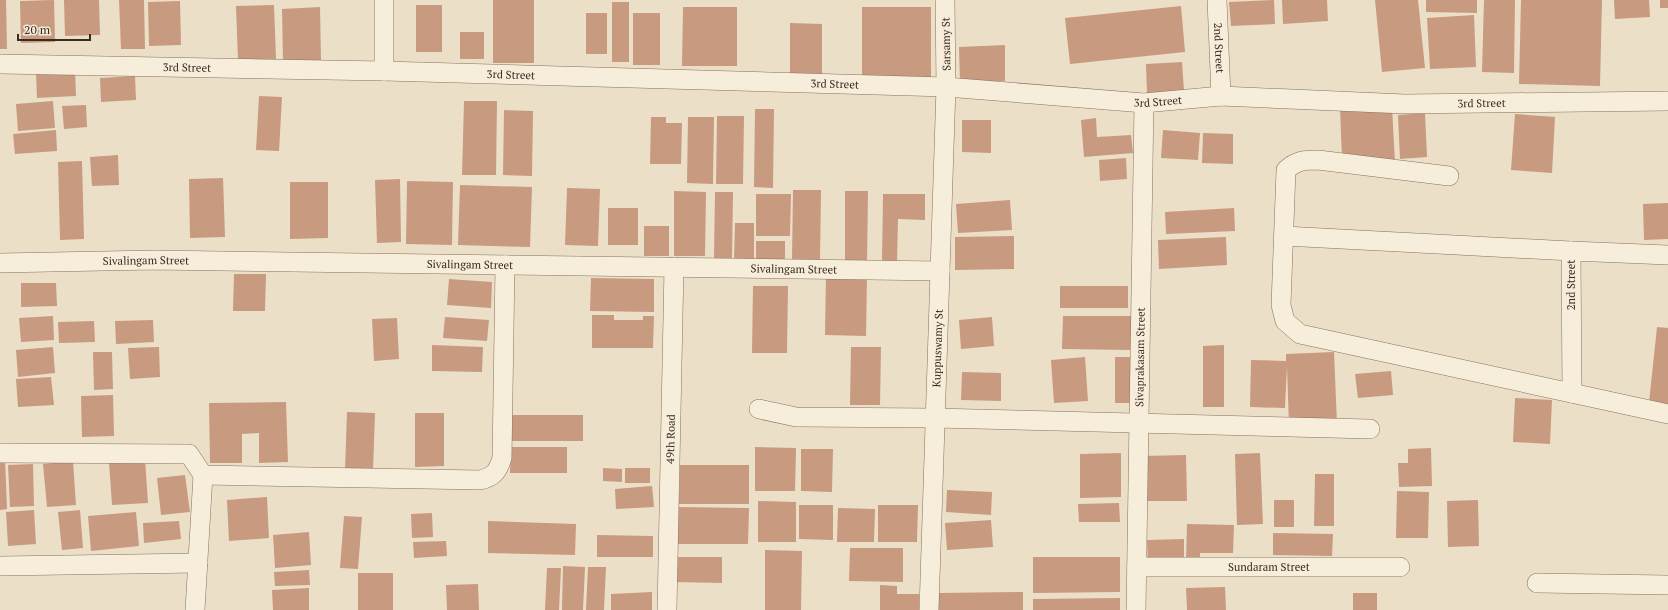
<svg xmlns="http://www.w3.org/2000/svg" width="1668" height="610" viewBox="0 0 1668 610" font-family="'PT Serif',serif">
	<rect width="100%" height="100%" fill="#ecdfc8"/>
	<!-- building -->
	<g fill="#c89a80">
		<path d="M 0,0 L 6,0 L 7,49 L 0,49 Z"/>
		<path d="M 54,0 L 55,42 L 21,43 L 20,1 Z"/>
		<path d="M 64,0 L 99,0 L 100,35 L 65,36 Z"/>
		<path d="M 119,0 L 144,0 L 145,49 L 121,49 Z"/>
		<rect x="493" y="0" width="41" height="63"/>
		<path d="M 1274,0 L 1275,24 L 1231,26 L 1229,2 Z"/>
		<path d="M 1282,0 L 1327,0 L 1328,21 L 1283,24 Z"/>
		<path d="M 1375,0 L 1418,0 L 1425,68 L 1382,72 Z"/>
		<path d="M 1426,0 L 1477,0 L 1477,13 L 1426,12 Z"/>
		<path d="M 1484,0 L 1515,0 L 1514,73 L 1482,72 Z"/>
		<path d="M 1521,0 L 1602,0 L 1600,86 L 1519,84 Z"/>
		<path d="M 1614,0 L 1649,0 L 1650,17 L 1615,19 Z"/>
		<rect x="1660" y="0" width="8" height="8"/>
		<path d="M 180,1 L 181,45 L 149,46 L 148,2 Z"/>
		<rect x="612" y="2" width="17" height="60"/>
		<path d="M 274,5 L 276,59 L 238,60 L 236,6 Z"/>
		<rect x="416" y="5" width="26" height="47"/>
		<path d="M 1181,6 L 1185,52 L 1070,64 L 1065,18 Z"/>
		<path d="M 320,7 L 321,60 L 283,61 L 282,9 Z"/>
		<path d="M 683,7 L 737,7 L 737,66 L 682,66 Z"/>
		<rect x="862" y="7" width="69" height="72"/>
		<rect x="586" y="13" width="21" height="41"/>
		<rect x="633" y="13" width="27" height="52"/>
		<path d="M 1474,15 L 1476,67 L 1430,69 L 1427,18 Z"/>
		<path d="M 790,23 L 822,24 L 822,75 L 790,75 Z"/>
		<rect x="460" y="32" width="24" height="27"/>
		<path d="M 1005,45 L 1005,81 L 960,82 L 959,47 Z"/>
		<path d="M 1182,62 L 1184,91 L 1147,93 L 1146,64 Z"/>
		<path d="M 75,70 L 76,96 L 37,98 L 36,72 Z"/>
		<path d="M 135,76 L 136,100 L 101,102 L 100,78 Z"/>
		<path d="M 259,96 L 282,97 L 279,151 L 256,150 Z"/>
		<path d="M 53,101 L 55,128 L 18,131 L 16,104 Z"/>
		<path d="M 464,101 L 497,101 L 496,175 L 462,175 Z"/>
		<path d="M 86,105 L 87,127 L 64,129 L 62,106 Z"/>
		<path d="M 1340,107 L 1392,107 L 1395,162 L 1342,159 Z"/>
		<path d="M 755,109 L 774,109 L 773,188 L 754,187 Z"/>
		<path d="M 504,110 L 533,111 L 532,176 L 503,175 Z"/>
		<path d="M 1425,113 L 1427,157 L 1400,159 L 1398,115 Z"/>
		<path d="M 1515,114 L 1555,117 L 1552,173 L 1511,170 Z"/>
		<path d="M 717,116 L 744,116 L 743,184 L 716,184 Z"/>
		<path d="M 651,117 L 666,117 L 666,123 L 682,123 L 681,164 L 650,164 Z"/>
		<path d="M 688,117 L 714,117 L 713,184 L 687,183 Z"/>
		<path d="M 1096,118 L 1097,137 L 1131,135 L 1133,153 L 1084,157 L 1081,120 Z"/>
		<path d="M 962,120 L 991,120 L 991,153 L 962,152 Z"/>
		<path d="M 56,130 L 57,151 L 15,154 L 13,134 Z"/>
		<path d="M 1163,130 L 1200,133 L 1198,160 L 1161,158 Z"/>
		<path d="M 1203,133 L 1233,134 L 1233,164 L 1202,163 Z"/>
		<path d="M 118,155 L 119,185 L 92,186 L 90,157 Z"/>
		<path d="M 1126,158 L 1127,179 L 1100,181 L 1099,160 Z"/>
		<path d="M 82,161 L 84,239 L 60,240 L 58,162 Z"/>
		<path d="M 223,178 L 225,237 L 190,238 L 189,179 Z"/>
		<path d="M 400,179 L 401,242 L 377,243 L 375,180 Z"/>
		<path d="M 407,181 L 453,182 L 452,245 L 406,244 Z"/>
		<path d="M 290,182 L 328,182 L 328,238 L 290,239 Z"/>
		<path d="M 460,185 L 532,187 L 530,247 L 458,245 Z"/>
		<path d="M 567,188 L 600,189 L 598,246 L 565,245 Z"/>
		<path d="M 793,190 L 821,190 L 820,260 L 792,260 Z"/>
		<path d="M 674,191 L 706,192 L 705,256 L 674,256 Z"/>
		<path d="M 845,191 L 868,191 L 867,263 L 845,263 Z"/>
		<path d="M 715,192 L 733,192 L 732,258 L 714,258 Z"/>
		<path d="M 756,194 L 791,194 L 790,236 L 756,236 Z"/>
		<path d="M 883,194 L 925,194 L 925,220 L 898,219 L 897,261 L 882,261 Z"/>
		<path d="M 1010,200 L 1012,230 L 958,233 L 956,204 Z"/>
		<path d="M 1668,203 L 1668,239 L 1644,240 L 1643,204 Z"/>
		<rect x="608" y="208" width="30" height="37"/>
		<path d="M 1234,208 L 1235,231 L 1166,234 L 1165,212 Z"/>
		<path d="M 735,223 L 754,223 L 754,262 L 734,261 Z"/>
		<rect x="644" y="226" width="25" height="30"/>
		<path d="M 1014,236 L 1014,269 L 955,270 L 955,237 Z"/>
		<path d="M 1226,237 L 1227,265 L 1159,269 L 1158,240 Z"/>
		<rect x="756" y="241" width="29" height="19"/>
		<path d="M 826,273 L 867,274 L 866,336 L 825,335 Z"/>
		<path d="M 234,274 L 266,274 L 265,311 L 233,311 Z"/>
		<path d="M 591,278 L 654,279 L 654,312 L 590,311 Z"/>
		<path d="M 449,279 L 492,282 L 491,308 L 447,305 Z"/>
		<path d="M 21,283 L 56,283 L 57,306 L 21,307 Z"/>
		<path d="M 753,286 L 788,286 L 787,353 L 752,353 Z"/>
		<rect x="1060" y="286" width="68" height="22"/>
		<path d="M 592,315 L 614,315 L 614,320 L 643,320 L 643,316 L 654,316 L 653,348 L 592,348 Z"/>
		<path d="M 53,316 L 54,340 L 21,342 L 19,318 Z"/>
		<path d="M 1063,316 L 1131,316 L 1131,350 L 1062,349 Z"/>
		<path d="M 445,317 L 489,320 L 487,341 L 443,338 Z"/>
		<path d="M 992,317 L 994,346 L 961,349 L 959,320 Z"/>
		<path d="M 397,318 L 399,359 L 374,361 L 372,319 Z"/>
		<path d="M 153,320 L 154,342 L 116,344 L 115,321 Z"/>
		<path d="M 94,321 L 95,342 L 59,343 L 58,322 Z"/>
		<path d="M 1657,327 L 1668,328 L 1668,405 L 1649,403 Z"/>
		<path d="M 432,345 L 483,347 L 482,372 L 432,371 Z"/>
		<path d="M 1224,345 L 1224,407 L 1203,407 L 1203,346 Z"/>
		<path d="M 53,347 L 55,373 L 18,377 L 16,350 Z"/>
		<path d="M 159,347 L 160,377 L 130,379 L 128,348 Z"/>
		<path d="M 851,347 L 881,347 L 880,405 L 850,405 Z"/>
		<path d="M 93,352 L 112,352 L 113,389 L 94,390 Z"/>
		<path d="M 1334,352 L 1337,424 L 1289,426 L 1287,366 L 1285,408 L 1250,407 L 1251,360 L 1286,361 L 1286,354 Z"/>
		<path d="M 1085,357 L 1088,401 L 1054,403 L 1051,360 Z"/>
		<rect x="1115" y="357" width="21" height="46"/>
		<path d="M 1391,371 L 1393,395 L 1358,398 L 1355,374 Z"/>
		<path d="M 962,372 L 1001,373 L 1001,401 L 961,400 Z"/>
		<path d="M 51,377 L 54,405 L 18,407 L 16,379 Z"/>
		<path d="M 113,395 L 114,436 L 82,437 L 81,396 Z"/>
		<path d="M 1515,398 L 1552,400 L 1550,444 L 1513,442 Z"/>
		<path d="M 286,402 L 288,462 L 259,463 L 259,433 L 242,434 L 242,463 L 210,463 L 209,403 Z"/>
		<path d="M 347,412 L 375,413 L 373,471 L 345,470 Z"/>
		<path d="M 415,413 L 444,413 L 444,466 L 415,467 Z"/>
		<rect x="508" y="415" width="75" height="26"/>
		<path d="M 511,447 L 567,447 L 567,473 L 510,473 Z"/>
		<path d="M 755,447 L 796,448 L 795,491 L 755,491 Z"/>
		<path d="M 1431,448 L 1432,486 L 1399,487 L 1398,463 L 1408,463 L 1408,449 Z"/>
		<path d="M 801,449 L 833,449 L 832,492 L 801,491 Z"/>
		<path d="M 1121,453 L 1121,497 L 1080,498 L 1080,454 Z"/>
		<path d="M 1260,453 L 1263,524 L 1237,525 L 1235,454 Z"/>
		<path d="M 1186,455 L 1187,501 L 1143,501 L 1143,456 Z"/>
		<path d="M 5,459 L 7,509 L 0,510 L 0,460 Z"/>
		<path d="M 145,459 L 148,503 L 112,505 L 109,462 Z"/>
		<path d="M 73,461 L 76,505 L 47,507 L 43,464 Z"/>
		<path d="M 33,464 L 34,506 L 10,507 L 8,465 Z"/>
		<path d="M 680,465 L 749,465 L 749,504 L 679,504 Z"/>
		<path d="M 603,468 L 622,469 L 622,482 L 603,481 Z"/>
		<rect x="625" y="468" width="25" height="15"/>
		<path d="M 1315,474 L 1334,474 L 1334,526 L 1314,526 Z"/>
		<path d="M 185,475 L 190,512 L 161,515 L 157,478 Z"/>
		<path d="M 652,486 L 654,507 L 616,509 L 615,489 Z"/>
		<path d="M 947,490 L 992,492 L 991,515 L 946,512 Z"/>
		<path d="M 1397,491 L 1429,492 L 1428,538 L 1396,538 Z"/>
		<path d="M 267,497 L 269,538 L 229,541 L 227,500 Z"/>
		<rect x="1274" y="500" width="20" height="27"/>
		<path d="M 1478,500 L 1479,546 L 1448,547 L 1447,501 Z"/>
		<path d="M 758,501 L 796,502 L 796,542 L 758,542 Z"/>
		<path d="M 1119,503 L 1120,522 L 1079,522 L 1078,504 Z"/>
		<path d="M 799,505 L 833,505 L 833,540 L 799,539 Z"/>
		<path d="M 878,505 L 918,505 L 917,542 L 878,542 Z"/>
		<path d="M 675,507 L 749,508 L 748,544 L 675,544 Z"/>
		<path d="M 838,508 L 875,509 L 874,542 L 837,542 Z"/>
		<path d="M 34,510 L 36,544 L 8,546 L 6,512 Z"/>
		<path d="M 80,510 L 83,548 L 62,550 L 58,512 Z"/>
		<path d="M 136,512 L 139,546 L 91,551 L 88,516 Z"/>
		<path d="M 432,513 L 433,537 L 412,538 L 411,514 Z"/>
		<path d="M 344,516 L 362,517 L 358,569 L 340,568 Z"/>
		<path d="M 991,520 L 993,547 L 947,550 L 945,523 Z"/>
		<path d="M 179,521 L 181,539 L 144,543 L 143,523 Z"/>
		<path d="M 488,521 L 576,524 L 575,555 L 488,553 Z"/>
		<path d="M 1187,524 L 1234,525 L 1233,553 L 1200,553 L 1200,562 L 1186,562 Z"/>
		<path d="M 309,532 L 311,565 L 275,568 L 273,535 Z"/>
		<path d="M 1273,533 L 1333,534 L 1332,556 L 1273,555 Z"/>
		<path d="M 597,535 L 653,536 L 653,557 L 597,557 Z"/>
		<path d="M 1184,539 L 1184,564 L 1148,565 L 1147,540 Z"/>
		<path d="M 446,541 L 447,556 L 414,558 L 413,542 Z"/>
		<path d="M 850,548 L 903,548 L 903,582 L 849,581 Z"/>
		<path d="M 765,550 L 802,551 L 801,610 L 765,610 Z"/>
		<path d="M 676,557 L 722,557 L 722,583 L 675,582 Z"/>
		<path d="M 1033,557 L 1120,557 L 1120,592 L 1033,593 Z"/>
		<path d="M 563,566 L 585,567 L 583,610 L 562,610 Z"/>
		<path d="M 588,567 L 606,567 L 604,610 L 586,610 Z"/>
		<path d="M 547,568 L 561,568 L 559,610 L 545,610 Z"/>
		<path d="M 309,570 L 310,585 L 275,586 L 274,572 Z"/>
		<rect x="358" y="573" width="35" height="37"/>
		<path d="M 478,584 L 479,610 L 447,610 L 446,585 Z"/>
		<path d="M 880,585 L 897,586 L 897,594 L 919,594 L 919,610 L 880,610 Z"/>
		<path d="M 1225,587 L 1226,610 L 1187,610 L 1186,588 Z"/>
		<path d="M 309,588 L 309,610 L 273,610 L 272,590 Z"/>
		<path d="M 652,592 L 652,610 L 611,610 L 611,594 Z"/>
		<path d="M 1023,592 L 1023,610 L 938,610 L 938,593 Z"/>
		<rect x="1353" y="593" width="24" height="17"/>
		<path d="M 1120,598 L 1120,610 L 1033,610 L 1033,599 Z"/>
	</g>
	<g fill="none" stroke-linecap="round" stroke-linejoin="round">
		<defs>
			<g id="street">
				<path id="s1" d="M 1217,0 L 1221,96"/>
				<path id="s2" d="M 0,64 L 384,71 L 946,87 L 1144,103 L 1221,96 L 1405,104 L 1668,101"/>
				<path d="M 384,71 L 384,0"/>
				<path d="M 1449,176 L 1318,160 C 1305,160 1297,160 1286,170 L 1281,305 L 1285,321 L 1300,334 L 1668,414"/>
				<path d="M 1284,236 L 1571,251"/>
				<path id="s3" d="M 0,263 L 155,260 L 940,271"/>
				<path d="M 1572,393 L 1571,251 L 1668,255"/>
				<path d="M 759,409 L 796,417 L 935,418 L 1370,429"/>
				<path d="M 0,453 L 189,454 L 203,475 L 480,480 C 494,477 498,471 502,458 L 505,265"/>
				<path d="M 0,566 L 198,563"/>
				<path id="s4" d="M 1137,567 L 1400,567"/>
				<path d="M 1537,583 L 1668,585"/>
				<path d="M 195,610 L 203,475"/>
				<path id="s5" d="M 667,610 L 674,267"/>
				<path id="s6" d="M 929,610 L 946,87 L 945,0"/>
				<path id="s7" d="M 1136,610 L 1144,103"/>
			</g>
		</defs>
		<!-- street casing -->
		<use href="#street" stroke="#87715e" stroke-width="20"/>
		<!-- street -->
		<use href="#street" stroke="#f7eddb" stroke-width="19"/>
	</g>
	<g text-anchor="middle" stroke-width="3" stroke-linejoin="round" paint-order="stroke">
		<!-- street labels -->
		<g font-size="11" fill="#382b21" stroke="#f4ead7">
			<text transform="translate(946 44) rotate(-91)" y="4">Sarsamy St</text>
			<text dy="4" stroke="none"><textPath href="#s1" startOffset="48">2nd Street</textPath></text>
			<text dy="4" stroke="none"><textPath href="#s2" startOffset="187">3rd Street</textPath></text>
			<text dy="4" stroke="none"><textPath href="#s2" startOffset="511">3rd Street</textPath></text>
			<text dy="4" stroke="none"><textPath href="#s2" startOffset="835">3rd Street</textPath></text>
			<text dy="4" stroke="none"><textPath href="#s2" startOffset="1159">3rd Street</textPath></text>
			<text dy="4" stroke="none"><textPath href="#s2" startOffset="1483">3rd Street</textPath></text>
			<text dy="4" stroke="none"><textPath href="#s3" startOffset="146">Sivalingam Street</textPath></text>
			<text dy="4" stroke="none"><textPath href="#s3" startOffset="470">Sivalingam Street</textPath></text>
			<text dy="4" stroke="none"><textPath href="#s3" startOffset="794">Sivalingam Street</textPath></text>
			<text transform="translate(1571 285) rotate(-90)" y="4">2nd Street</text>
			<text dy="4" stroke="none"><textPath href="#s6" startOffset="262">Kuppuswamy St</textPath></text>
			<text dy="4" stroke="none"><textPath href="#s7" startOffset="253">Sivaprakasam Street</textPath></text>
			<text dy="4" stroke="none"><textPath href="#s5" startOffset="171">49th Road</textPath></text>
			<text dy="4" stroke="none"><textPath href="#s4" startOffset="132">Sundaram Street</textPath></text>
		</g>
	</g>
	<!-- scale -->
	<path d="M18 34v6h72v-6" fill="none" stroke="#382b21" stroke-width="2"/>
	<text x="24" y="34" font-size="12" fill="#382b21" stroke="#f4ead7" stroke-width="3" paint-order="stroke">20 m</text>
</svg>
